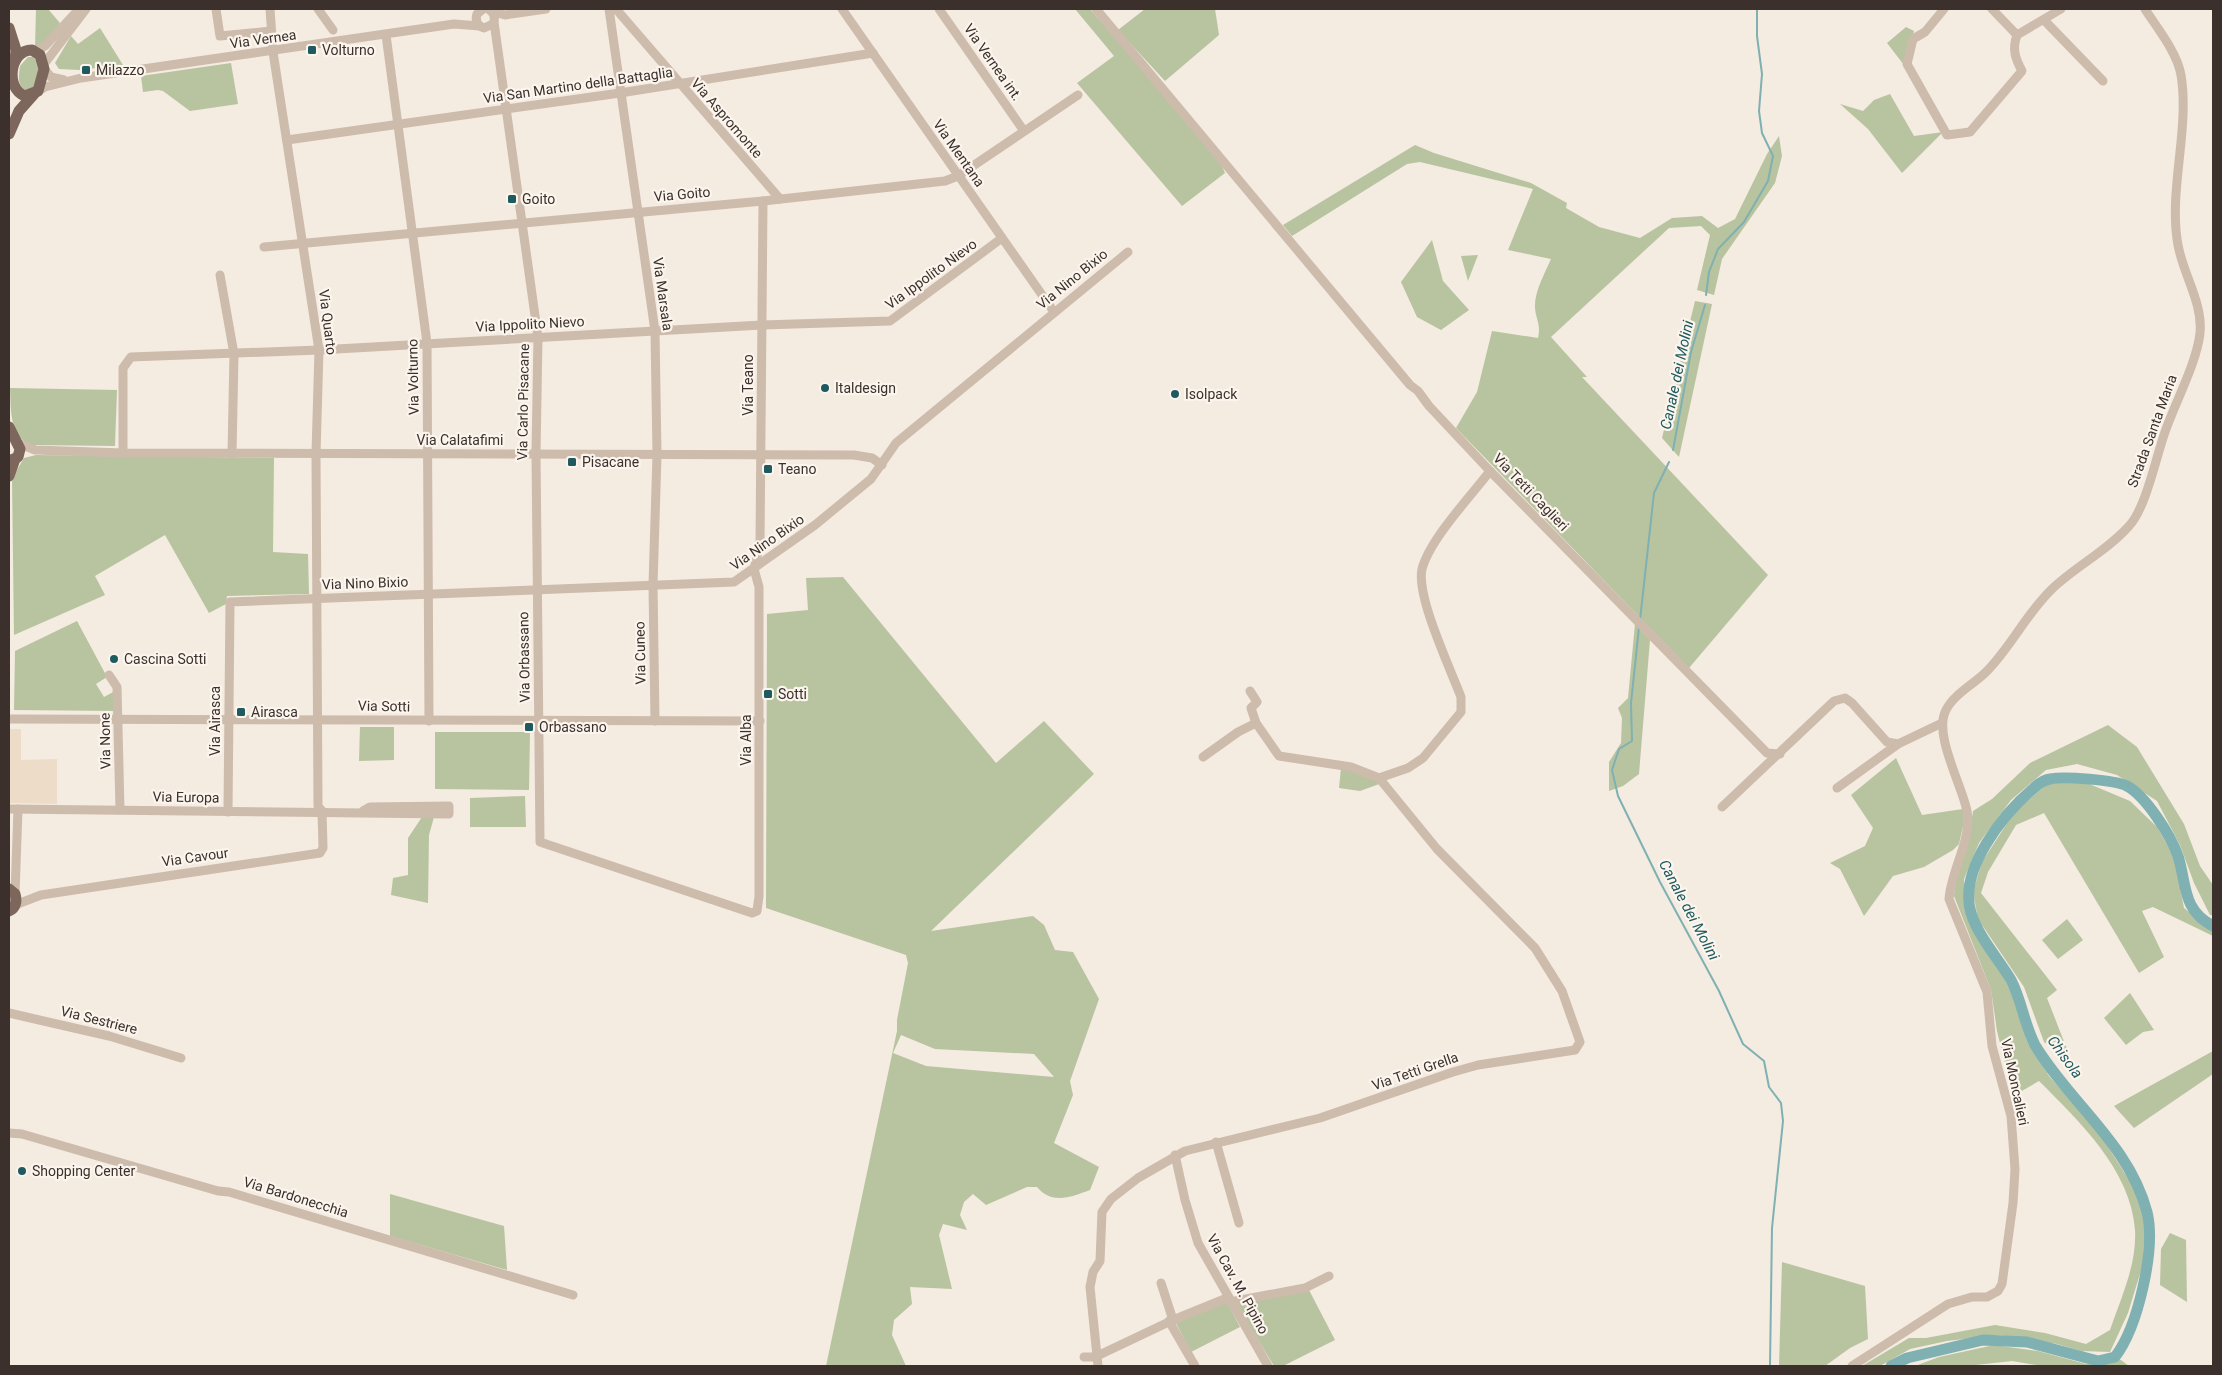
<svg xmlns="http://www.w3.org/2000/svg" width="2222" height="1375" viewBox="0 0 2222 1375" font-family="Roboto,sans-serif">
	<rect width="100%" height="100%" fill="#f4ebe1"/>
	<!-- green -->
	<g fill="#b8c4a0" fill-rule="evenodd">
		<path d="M 36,9 L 48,9 L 60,23 L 46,42 L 35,48 Z"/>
		<path d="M 1075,9 L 1090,9 L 1219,159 L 1225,173 L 1182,206 L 1077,83 L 1114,56 Z"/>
		<path d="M 1145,9 L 1215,9 L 1219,35 L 1165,81 L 1118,30 Z"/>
		<path d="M 1906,27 L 1914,31 L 1904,65 L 1887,43 Z"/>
		<path d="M 100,28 L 123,65 L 79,70 L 59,69 L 55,63 L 71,36 L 78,44 Z"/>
		<path d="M 28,57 L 33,57 L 39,62 L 40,83 L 28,91 C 16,86 19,76 20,66 Z"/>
		<path d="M 231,63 L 238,104 L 190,111 L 163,91 L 158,90 L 143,92 L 141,76 Z"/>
		<path d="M 1890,94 L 1914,136 L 1943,132 L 1902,173 L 1868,129 L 1840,104 L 1863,111 L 1874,100 Z"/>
		<path d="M 1779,136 L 1782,156 L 1775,183 L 1722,259 L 1714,295 L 1697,290 L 1710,235 L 1701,226 L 1669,228 L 1551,337 L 1587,377 L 1582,377 L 1768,575 L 1689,668 L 1456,428 L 1477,392 L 1492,331 L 1538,338 C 1541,324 1536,320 1535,308 C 1534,292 1545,273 1551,259 L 1508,250 L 1533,189 L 1420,162 L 1407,164 L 1292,236 L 1283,225 L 1415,145 L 1434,153 L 1531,183 L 1567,203 L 1566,208 L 1599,227 L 1640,238 L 1672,218 L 1702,216 L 1718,228 L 1735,219 L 1767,154 Z"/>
		<path d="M 1432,240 L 1443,281 L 1469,310 L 1441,330 L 1417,317 L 1401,282 Z"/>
		<path d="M 1478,255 L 1468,281 L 1461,256 Z"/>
		<path d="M 1695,301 L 1712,304 L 1679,457 L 1662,438 Z"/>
		<path d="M 10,388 L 117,390 L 115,446 L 31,445 C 9,436 11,409 10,388 Z"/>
		<path d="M 36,455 L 274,458 L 273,552 L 308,554 L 309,594 L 227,596 L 226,604 L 209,613 L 165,535 L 95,576 L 105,595 L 14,635 L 12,478 L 24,458 Z"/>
		<path d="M 843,577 L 996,763 L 1044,721 L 1094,774 L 931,931 L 1033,916 L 1044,925 L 1055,950 L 1073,952 L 1099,999 L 1070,1081 L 1073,1095 L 1054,1143 L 1099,1167 L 1090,1190 C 1071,1197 1052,1205 1037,1187 L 1027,1187 L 986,1205 L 973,1194 L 964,1202 L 960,1215 L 967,1230 L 943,1224 L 939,1235 L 952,1289 L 910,1287 L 912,1304 L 894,1320 L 892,1335 L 906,1366 L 826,1366 L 897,1031 L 897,1020 L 908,963 L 906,955 L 766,908 L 767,614 L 808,610 L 806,578 ZM 901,1035 L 935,1049 L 1034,1054 L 1054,1077 L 926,1066 L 893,1053 Z"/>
		<path d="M 77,621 L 107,677 L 96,684 L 104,697 L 115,691 L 115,711 L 14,710 L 15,651 Z"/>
		<path d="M 1635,624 L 1650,640 L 1639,774 L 1623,786 L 1609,791 L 1609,762 L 1621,743 L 1622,718 L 1618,708 L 1628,698 Z"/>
		<path d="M 2108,725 L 2137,747 L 2184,824 L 2200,866 L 2213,885 L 2213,915 L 2210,915 L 2194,883 L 2180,845 L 2157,801 L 2117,775 L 2077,764 L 2046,770 L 2011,800 L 1979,843 L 1964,879 L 1966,910 L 1974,932 L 1997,965 L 2012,994 L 2027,1041 L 2049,1076 L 2100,1134 L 2134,1188 L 2145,1220 L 2143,1264 L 2128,1313 L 2110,1352 L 2081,1351 L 2057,1344 L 1999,1335 L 1947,1341 L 1910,1349 L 1880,1366 L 1862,1366 L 1909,1338 L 1926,1338 L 1995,1325 L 2045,1333 L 2086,1344 L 2110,1330 C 2121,1298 2137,1264 2135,1230 C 2131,1170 2079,1121 2039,1081 L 2013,1096 L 1997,1031 L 1991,990 L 1954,896 L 1956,875 L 1968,844 L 1973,811 L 1992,799 L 2030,763 Z"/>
		<path d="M 360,727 L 394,727 L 394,760 L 359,761 Z"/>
		<path d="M 435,732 L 530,732 L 529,790 L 435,789 Z"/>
		<path d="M 1896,758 L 1922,815 L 1963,809 L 1964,822 L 1959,844 L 1953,850 L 1924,867 L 1893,876 L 1864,916 L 1840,869 L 1830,863 L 1865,846 L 1873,828 L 1851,795 Z"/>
		<path d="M 1341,768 L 1354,770 L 1382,783 L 1360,791 L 1339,788 Z"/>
		<path d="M 2048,783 L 2087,783 L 2130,801 L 2157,827 L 2174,857 L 2184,908 L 2213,930 L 2213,936 L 2153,907 L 2142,911 L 2164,957 L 2139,973 L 2044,813 L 2016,825 L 1988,872 L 1981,893 L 2057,990 L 2047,998 L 2072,1062 L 2044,1042 L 2024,987 L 1978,919 L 1973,892 L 1982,862 L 2013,814 Z"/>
		<path d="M 525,796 L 526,827 L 470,827 L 470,798 Z"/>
		<path d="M 422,817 L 434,817 L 429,835 L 428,903 L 391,895 L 393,878 L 408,875 L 408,838 Z"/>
		<path d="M 2067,919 L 2083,940 L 2058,959 L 2042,940 Z"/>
		<path d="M 2130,993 L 2154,1030 L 2143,1032 L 2126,1045 L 2104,1018 Z"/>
		<path d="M 2213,1051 L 2213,1074 L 2134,1128 L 2114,1106 Z"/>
		<path d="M 390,1194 L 504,1226 L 507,1270 L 390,1236 Z"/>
		<path d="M 2170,1233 L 2186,1240 L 2187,1302 L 2160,1285 L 2161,1249 Z"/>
		<path d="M 1782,1262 L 1865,1286 L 1868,1339 L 1850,1348 L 1825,1366 L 1779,1366 Z"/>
		<path d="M 1309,1290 L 1335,1340 L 1283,1366 L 1274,1366 L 1240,1310 L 1238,1303 Z"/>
		<path d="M 1226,1300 L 1240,1327 L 1191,1352 L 1176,1323 Z"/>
		<path d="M 1994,1345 L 2038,1351 L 2086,1364 L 2121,1360 L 2129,1366 L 2042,1366 L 2012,1361 L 1967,1366 L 1915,1366 L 1939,1357 Z"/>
	</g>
	<!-- plaza -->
	<path fill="#ecdcc8" d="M 10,729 L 21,729 L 21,760 L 57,759 L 57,804 L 9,803 Z"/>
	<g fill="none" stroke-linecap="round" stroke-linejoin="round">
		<!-- stream -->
		<g stroke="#7fb0b2" stroke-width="2">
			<path d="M 1706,295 L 1709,272 L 1718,249 L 1744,222 L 1768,181 L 1773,156 L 1762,133 L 1759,111 L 1762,74 L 1757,36 L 1757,9"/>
			<path d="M 1673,450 L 1691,352 L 1705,305"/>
			<path d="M 1640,620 L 1654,493 L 1669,462"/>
			<path d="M 1639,627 L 1631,703 L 1632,741 L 1619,749 L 1612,770 L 1618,796 L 1660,882 L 1719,991 L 1743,1044 L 1764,1061 L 1769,1087 L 1781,1103 L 1783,1121 L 1772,1228 L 1770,1366"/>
		</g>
		<!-- river -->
		<path stroke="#7fb0b2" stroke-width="11" d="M 1891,1366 L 1907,1358 L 1983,1340 L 2027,1342 L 2098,1361 L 2115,1357 C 2138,1327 2156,1249 2147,1212 C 2129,1144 2070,1103 2035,1045 C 2024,1024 2022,1001 2011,980 C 1998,958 1979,938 1971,913 C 1958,870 2003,814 2034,788 C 2038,784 2044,780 2050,779 C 2064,776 2115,780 2127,786 C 2146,796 2171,836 2178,856 C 2187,885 2182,910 2213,926"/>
		<!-- minor -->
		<g stroke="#cdbbac" stroke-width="9">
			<path d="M 216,9 L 220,36 L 271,31"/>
			<path d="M 270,9 L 273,52 L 319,350 L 316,454 L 318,806 L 322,811"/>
			<path d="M 318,9 L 333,30"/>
			<path d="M 483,9 L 477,14 C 475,20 477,26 484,28 L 493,24 C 496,17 494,12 488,9"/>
			<path d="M 609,9 L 655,331 L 657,455 L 653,585 L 655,721"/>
			<path d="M 616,9 L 780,199"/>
			<path d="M 842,9 L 1054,312"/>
			<path d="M 939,9 L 1024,131"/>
			<path d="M 1096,9 L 1410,385 L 1418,391 L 1429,406 L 1490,471 L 1767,753 L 1780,754"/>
			<path d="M 1944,9 L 1925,32 L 1913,39 L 1907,64 L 1947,135 L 1970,132 L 2022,71 C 2015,58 2012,49 2017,35"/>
			<path d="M 1992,9 L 2017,35"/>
			<path d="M 491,11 L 505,15 L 546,9"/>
			<path d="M 2044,20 L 2103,81"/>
			<path d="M 494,22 L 538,337 L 536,454 L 540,842 L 752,913 L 757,911 L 759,896 L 759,587 L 754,569 L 760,543 L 763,201"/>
			<path d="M 386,35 L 427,343 L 429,721"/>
			<path d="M 2017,35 L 2061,9"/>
			<path d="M 35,51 L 45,46 L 79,9"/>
			<path d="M 44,64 L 86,9"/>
			<path d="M 44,69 L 51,77 L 64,80"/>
			<path d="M 38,91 L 45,87 L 81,78 L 454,24 L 480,26"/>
			<path d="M 287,140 L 620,93 L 873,53"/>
			<path d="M 264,247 L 763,201 L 945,181 L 958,176 L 1078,95"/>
			<path d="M 220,275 L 234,354 L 232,454"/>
			<path d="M 18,443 L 35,450 L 123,453 L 854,455 L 872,458 L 882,465"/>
			<path d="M 123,453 L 123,368 L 131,357 L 319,350 L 762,325 L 890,321 L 1002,238"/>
			<path d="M 109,675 L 117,687 L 120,810"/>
			<path d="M 9,719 L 760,721"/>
			<path d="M 1203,757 L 1238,732 L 1256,723"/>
			<path d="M 1379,778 L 1408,768 L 1423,758 L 1461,712 L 1461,697 C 1450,668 1416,596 1422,569 C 1430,539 1471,496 1490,471"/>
			<path d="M 1837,788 L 1898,744"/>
			<path d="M 1722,807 L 1834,701 L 1845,698 L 1852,703 L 1887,742 L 1898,744 L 1942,723"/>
			<path d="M 9,809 L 449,814 L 449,806 L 370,807 L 363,811"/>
			<path d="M 228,812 L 230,602 L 734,582 L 815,525 L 871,479 L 896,443 L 1128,252"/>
			<path d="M 15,894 L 18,809"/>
			<path d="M 15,905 L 41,895 L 320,853 L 323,848 L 322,811"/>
			<path d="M 9,1013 L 109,1036 L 181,1058"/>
			<path d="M 9,1133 L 22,1134 L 218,1191 L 229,1192 L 573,1295"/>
			<path d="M 1216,1142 L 1239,1223"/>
			<path d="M 1175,1155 L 1185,1200 L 1198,1243 L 1268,1366"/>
			<path d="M 1161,1283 L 1173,1320"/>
			<path d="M 1230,1302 L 1305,1288 L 1329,1276"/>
			<path d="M 1169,1321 L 1195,1366"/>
			<path d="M 1084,1357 L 1095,1357 L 1173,1320 L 1227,1298"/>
			<path d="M 1098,1366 L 1090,1287 L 1093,1272 L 1100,1261 L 1102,1212 L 1111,1199 L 1138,1178 L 1185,1151 L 1320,1118 L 1453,1072 L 1478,1065 L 1575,1050 L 1580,1042 L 1562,991 L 1535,948 L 1437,849 L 1379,778 L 1351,767 L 1279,756 L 1256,723 L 1251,708 L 1257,702 L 1250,691"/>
			<path d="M 1852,1366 L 1948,1304 L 1972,1297 L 1987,1297 L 1998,1291 L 2002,1284 L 2013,1203 L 2015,1169 L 2011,1116 L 1992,1046 L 1987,992 L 1949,899 C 1951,870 1972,840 1967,811 C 1962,785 1933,734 1946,710 C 1954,694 1974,684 1986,672 C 2011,647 2026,614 2052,589 C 2076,566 2107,551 2129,526 C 2146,508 2156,457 2165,432 C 2175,403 2197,362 2200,333 C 2203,303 2183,274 2178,245 C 2168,192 2190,129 2181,75 C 2177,52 2157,28 2145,9"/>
		</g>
		<!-- major -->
		<g stroke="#7d675c" stroke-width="11">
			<path d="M 9,28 L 16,50 L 15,61"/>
			<path d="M 32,50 L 40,55 L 44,69 L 38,91 L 25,96 C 5,89 9,50 32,50 Z"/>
			<path d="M 9,134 L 19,111 L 34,94"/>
			<path d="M 9,427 L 20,449 L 18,457 L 9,461"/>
			<path d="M 9,476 L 15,459"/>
			<path d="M 9,889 L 15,894 C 17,901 16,908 9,911"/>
		</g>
	</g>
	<!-- markers -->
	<g fill="#1f5a5e" stroke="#fbf5ee" stroke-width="2">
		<rect x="307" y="45" width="10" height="10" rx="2.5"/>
		<rect x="81" y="65" width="10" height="10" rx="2.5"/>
		<rect x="507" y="194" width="10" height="10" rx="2.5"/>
		<circle cx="825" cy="388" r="5"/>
		<circle cx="1175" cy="394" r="5"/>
		<rect x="567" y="457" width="10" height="10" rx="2.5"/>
		<rect x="763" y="464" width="10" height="10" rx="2.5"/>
		<circle cx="114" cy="659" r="5"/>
		<rect x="763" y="689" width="10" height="10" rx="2.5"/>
		<rect x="236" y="707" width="10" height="10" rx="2.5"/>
		<rect x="524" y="722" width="10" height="10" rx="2.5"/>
		<circle cx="22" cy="1171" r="5"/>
	</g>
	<g text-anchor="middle" stroke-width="4.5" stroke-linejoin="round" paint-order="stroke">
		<!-- street labels -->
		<g font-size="14" fill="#3b302b" stroke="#fbf5ee">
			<text transform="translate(263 39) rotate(-8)" y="5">Via Vernea</text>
			<text transform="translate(993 62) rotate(55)" y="5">Via Vernea int.</text>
			<text transform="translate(578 85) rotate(-8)" y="5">Via San Martino della Battaglia</text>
			<text transform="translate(727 118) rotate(49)" y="5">Via Aspromonte</text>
			<text transform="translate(959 153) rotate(55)" y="5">Via Mentana</text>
			<text transform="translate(682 194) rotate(-5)" y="5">Via Goito</text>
			<text transform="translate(931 274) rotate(-36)" y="5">Via Ippolito Nievo</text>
			<text transform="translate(1072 279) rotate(-39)" y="5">Via Nino Bixio</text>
			<text transform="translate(663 294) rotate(82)" y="5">Via Marsala</text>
			<text transform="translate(328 322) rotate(83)" y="5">Via Quarto</text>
			<text transform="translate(530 324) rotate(-3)" y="5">Via Ippolito Nievo</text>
			<text transform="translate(413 377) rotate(-91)" y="5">Via Volturno</text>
			<text transform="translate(748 385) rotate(-90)" y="5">Via Teano</text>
			<text transform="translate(523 402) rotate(-89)" y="5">Via Carlo Pisacane</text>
			<text transform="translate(2152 431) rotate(-70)" y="5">Strada Santa Maria</text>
			<text x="460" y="445">Via Calatafimi</text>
			<text transform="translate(1531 492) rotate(46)" y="5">Via Tetti Caglieri</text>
			<text transform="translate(767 542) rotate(-35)" y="5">Via Nino Bixio</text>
			<text transform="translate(365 583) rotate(-2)" y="5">Via Nino Bixio</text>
			<text transform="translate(640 653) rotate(-91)" y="5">Via Cuneo</text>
			<text transform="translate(524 657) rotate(-91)" y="5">Via Orbassano</text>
			<text transform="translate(384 706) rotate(1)" y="5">Via Sotti</text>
			<text transform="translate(215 721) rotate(-90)" y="5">Via Airasca</text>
			<text transform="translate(746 740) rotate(-90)" y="5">Via Alba</text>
			<text transform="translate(105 741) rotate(-91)" y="5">Via None</text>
			<text transform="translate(186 797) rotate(1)" y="5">Via Europa</text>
			<text transform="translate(195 857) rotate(-8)" y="5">Via Cavour</text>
			<text transform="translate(99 1020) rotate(14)" y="5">Via Sestriere</text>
			<text transform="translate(1415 1071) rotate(-19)" y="5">Via Tetti Grella</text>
			<text transform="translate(2015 1082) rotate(78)" y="5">Via Moncalieri</text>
			<text transform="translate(296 1197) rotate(17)" y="5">Via Bardonecchia</text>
			<text transform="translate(1238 1284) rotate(61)" y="5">Via Cav. M. Pipino</text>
		</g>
		<!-- poi labels -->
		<g font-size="14" fill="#3b302b" stroke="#fbf5ee" text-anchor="start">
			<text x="322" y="55">Volturno</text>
			<text x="96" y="75">Milazzo</text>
			<text x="522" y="204">Goito</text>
			<text x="835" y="393">Italdesign</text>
			<text x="1185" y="399">Isolpack</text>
			<text x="582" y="467">Pisacane</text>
			<text x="778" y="474">Teano</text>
			<text x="124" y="664">Cascina Sotti</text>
			<text x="778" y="699">Sotti</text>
			<text x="251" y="717">Airasca</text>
			<text x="539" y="732">Orbassano</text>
			<text x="32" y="1176">Shopping Center</text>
		</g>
		<!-- water labels -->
		<g font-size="15" font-style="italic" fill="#1f5a5e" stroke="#fbf5ee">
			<text transform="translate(1677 375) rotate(-78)" y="5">Canale dei Molini</text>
			<text transform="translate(1689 910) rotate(62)" y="5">Canale dei Molini</text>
			<text transform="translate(2065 1057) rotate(54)" y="5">Chisola</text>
		</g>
	</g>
	<!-- border -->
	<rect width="2222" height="1375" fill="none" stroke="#3b302b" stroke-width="20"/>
</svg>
